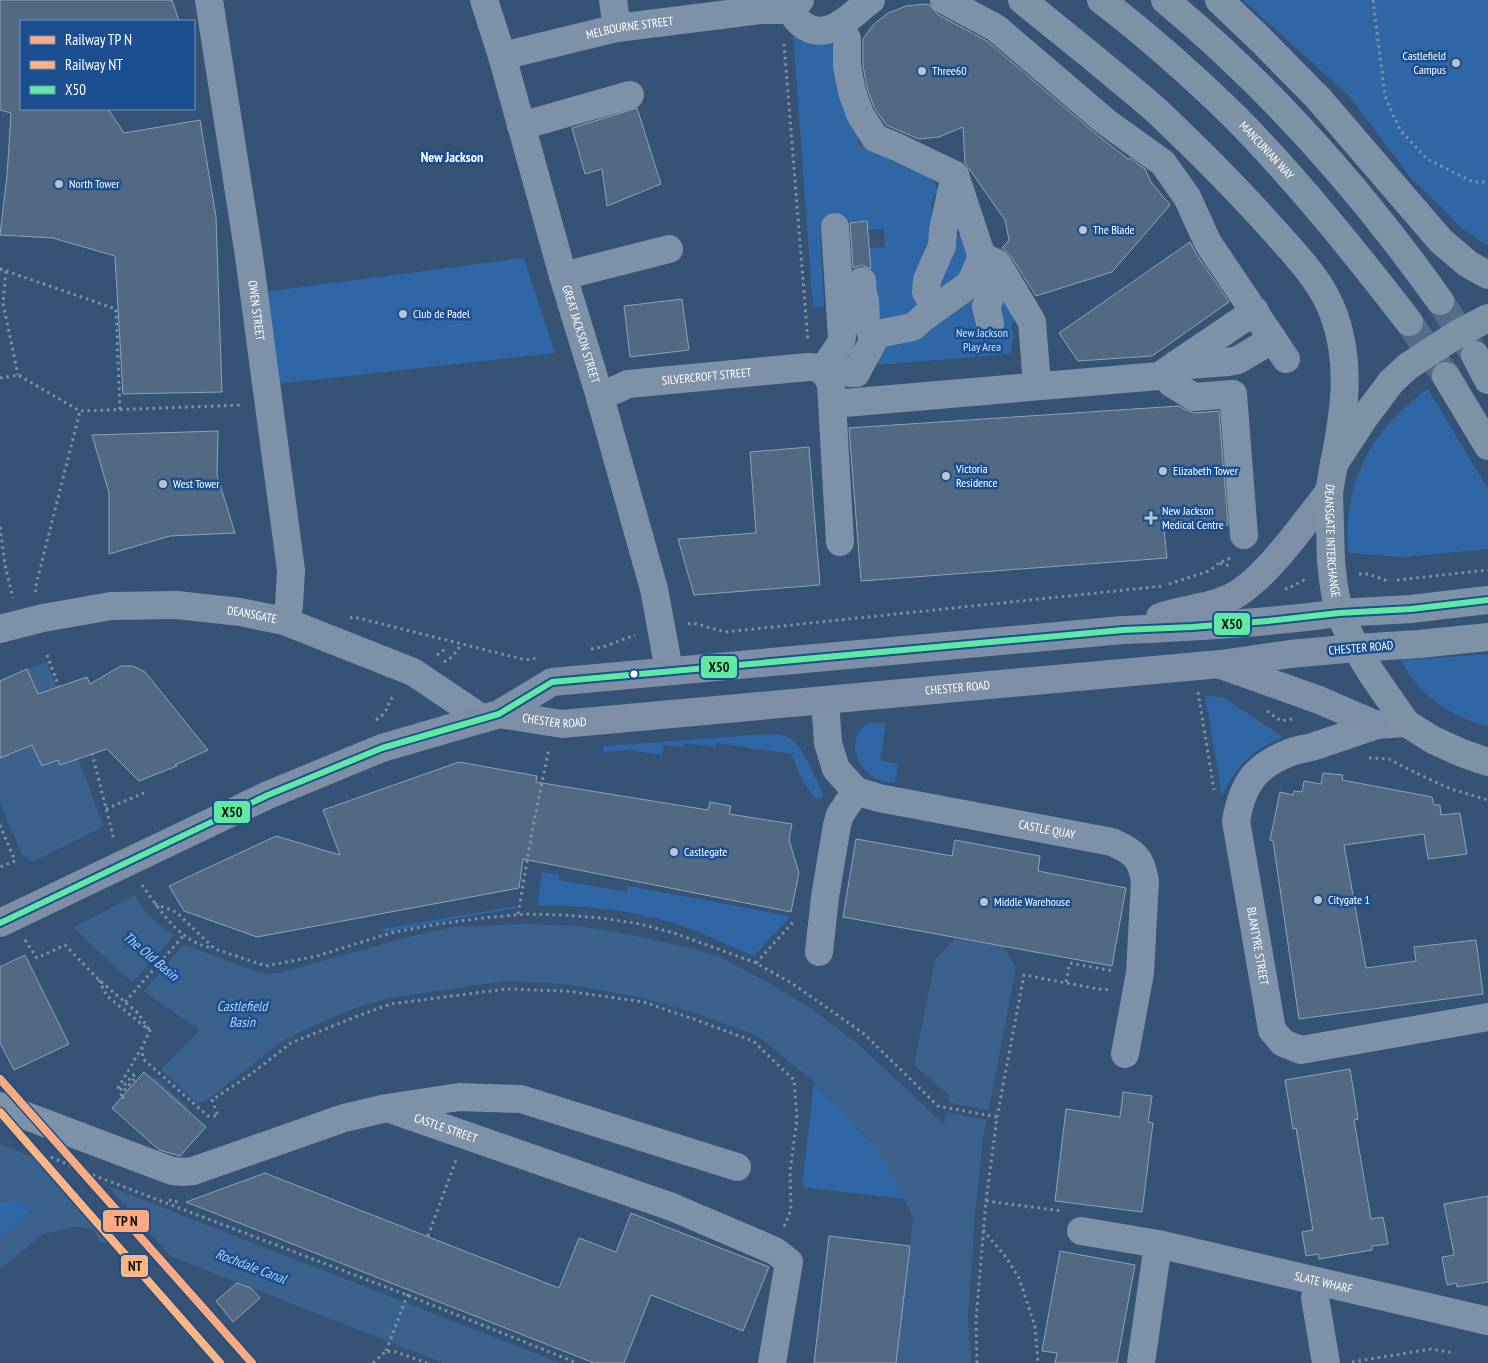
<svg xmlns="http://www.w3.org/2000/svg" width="1488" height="1363" viewBox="0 0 1488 1363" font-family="'PT Sans Narrow',sans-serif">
	<rect width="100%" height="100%" fill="#365274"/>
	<!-- green -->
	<g fill="#2f66a5">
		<path d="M 1243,0 L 1488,0 L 1488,246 L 1463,229 L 1410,177 L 1349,96 Z"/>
		<path d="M 793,33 L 802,41 L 831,41 C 836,57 840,71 836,89 C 844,97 853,108 855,120 C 857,129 856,137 860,145 L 931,176 L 938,190 L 931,203 L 935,228 L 949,226 L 962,238 L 969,258 L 964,279 L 930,307 L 879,327 L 869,248 L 885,247 L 884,229 L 868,230 L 867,224 L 863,221 L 820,226 L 824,307 L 813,307 Z"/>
		<path d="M 524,258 L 555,353 L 278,384 L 264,292 Z"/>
		<path d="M 994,278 L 1016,318 L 1011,326 L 1014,336 L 1010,354 L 878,365 L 876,347 Z"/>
		<path d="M 1428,389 L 1488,489 L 1488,549 L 1404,557 L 1348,553 C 1343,482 1370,430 1428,389 Z"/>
		<path d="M 1488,654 L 1488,727 C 1452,717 1417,695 1401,660 Z"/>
		<path d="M 1205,696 L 1223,697 L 1283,737 C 1250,752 1238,764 1222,796 Z"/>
		<path d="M 867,723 L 886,723 L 880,760 L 898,764 L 895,783 C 889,782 882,781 876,779 C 860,770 849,750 859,732 C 861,729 865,726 867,723 Z"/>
		<path d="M 769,734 C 774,734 780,734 785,736 C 803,741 814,778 824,794 L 821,798 L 815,799 L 803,781 L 791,754 L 717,743 L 715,747 L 684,743 L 683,747 L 664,745 L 662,755 L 626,750 L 602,753 L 604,746 Z"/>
		<path d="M 542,872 L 559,875 L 559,880 L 627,892 L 628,886 L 791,916 L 754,956 C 730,946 705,934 680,925 C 638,911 581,904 537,906 Z"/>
		<path d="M 516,906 L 516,908 L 384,932 L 383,929 Z"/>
		<path d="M 814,1082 L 873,1145 L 904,1199 L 802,1187 Z"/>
		<path d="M 12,1198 L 35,1207 L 0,1238 L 0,1201 L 4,1203 Z"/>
	</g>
	<!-- water -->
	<g fill="#3b618d">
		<path d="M 47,662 L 56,688 L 37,694 L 27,669 Z"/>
		<path d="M 32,745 L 42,766 L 58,760 L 60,765 L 78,758 L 106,833 L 137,898 L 149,916 L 185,945 L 193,948 L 259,972 L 268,974 L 283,972 L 408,937 L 453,927 L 523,924 L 580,926 L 627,934 L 686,947 L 718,956 L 769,983 L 812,1009 L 858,1044 L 944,1124 L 950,1096 L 914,1065 L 935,960 L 955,939 L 1003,946 L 1016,968 L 982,1145 L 974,1225 L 968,1320 L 971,1363 L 896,1363 L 913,1220 L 911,1212 L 904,1199 L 868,1139 L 814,1082 L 758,1036 L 698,1014 L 644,998 L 565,984 L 506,981 L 389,998 L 355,1008 L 309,1028 L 281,1042 L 206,1101 L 197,1103 L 181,1117 L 147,1084 L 200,1030 L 149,995 L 119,971 L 74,928 L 34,862 L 22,855 L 0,803 L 0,758 Z"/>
		<path d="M 0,1144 L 560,1363 L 443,1363 L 162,1253 L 116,1243 L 99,1243 L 94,1229 L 75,1227 L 44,1234 L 0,1269 L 0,1238 L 35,1207 L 12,1198 L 3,1203 L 0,1201 Z"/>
	</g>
	<!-- pier -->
	<g fill="#365274">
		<path d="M 106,825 L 137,894 L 71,929 L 31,863 Z"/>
		<path d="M 176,933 L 186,942 L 142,993 L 131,984 Z"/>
		<path d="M 160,1069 L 197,1103 L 191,1110 L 154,1076 Z"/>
		<path d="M 946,1102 L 991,1111 L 989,1120 L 944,1112 Z"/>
		<path d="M 42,1158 L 104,1182 L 175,1261 L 161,1255 L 120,1246 Z"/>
	</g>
	<!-- building -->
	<g fill="#526984" stroke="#92a2b6">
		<path d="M 0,0 L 172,0 L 179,21 L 21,21 L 21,109 L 108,109 L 124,133 L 200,120 L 216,217 L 222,392 L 123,394 L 115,256 L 53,238 L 0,235 L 7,176 L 11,113 L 0,110 Z"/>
		<path d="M 925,4 L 930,5 L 937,14 L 987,41 L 1096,134 L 1128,159 L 1130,158 L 1145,169 L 1151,182 L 1170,205 L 1112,272 L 1036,296 L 1010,255 L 1002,248 L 1009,240 L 1005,220 L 965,163 L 963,127 L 939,137 L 919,139 L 886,125 L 874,107 L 867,88 L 863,65 L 863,39 L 873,25 L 888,13 L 906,6 Z"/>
		<path d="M 637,108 L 661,184 L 607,206 L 602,169 L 585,174 L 572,128 Z"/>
		<path d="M 867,221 L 871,269 L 861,265 L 853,268 L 850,223 Z"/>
		<path d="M 1190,242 L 1195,252 L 1229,302 L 1152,356 L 1078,361 L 1059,333 Z"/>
		<path d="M 682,299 L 689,350 L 630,357 L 624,306 Z"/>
		<path d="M 1179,406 L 1186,410 L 1195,413 L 1219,411 L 1228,525 L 1164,529 L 1167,558 L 861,581 L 849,428 Z"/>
		<path d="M 218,431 L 217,475 L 235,533 L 170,536 L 109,554 L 109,493 L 92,435 Z"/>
		<path d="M 809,447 L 820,585 L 694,595 L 678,539 L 756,533 L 750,452 Z"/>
		<path d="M 121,666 L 133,666 L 145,672 L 208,750 L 175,765 L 177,766 L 139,781 L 107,749 L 60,765 L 58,760 L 42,766 L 32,745 L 0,758 L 0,681 L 27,669 L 38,694 L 87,677 L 90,684 Z"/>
		<path d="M 459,762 L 537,776 L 536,782 L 708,810 L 710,802 L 731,806 L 729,814 L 792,824 L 789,840 L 799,873 L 791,912 L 523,859 L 519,888 L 257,937 L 184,911 L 169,886 L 276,836 L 340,855 L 323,810 Z"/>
		<path d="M 1323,773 L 1343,775 L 1342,780 L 1432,797 L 1434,805 L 1440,805 L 1441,815 L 1460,813 L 1467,854 L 1428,859 L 1424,834 L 1344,845 L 1366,968 L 1416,961 L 1414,947 L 1476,940 L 1483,994 L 1299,1019 L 1273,841 L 1270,840 L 1280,792 L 1293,795 L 1294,791 L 1302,792 L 1304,781 L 1321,784 Z"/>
		<path d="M 856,839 L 952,856 L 955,840 L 1040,856 L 1038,871 L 1126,888 L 1112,966 L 843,917 Z"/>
		<path d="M 25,955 L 69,1044 L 14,1070 L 0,1043 L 0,967 Z"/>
		<path d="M 1350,1069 L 1358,1119 L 1354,1120 L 1371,1219 L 1383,1217 L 1388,1244 L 1372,1246 L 1372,1250 L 1319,1259 L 1318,1254 L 1306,1256 L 1302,1232 L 1313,1230 L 1296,1128 L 1293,1129 L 1285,1080 Z"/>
		<path d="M 144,1072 L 206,1127 L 180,1156 L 159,1150 L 112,1108 Z"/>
		<path d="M 1123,1092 L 1152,1096 L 1148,1122 L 1153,1123 L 1142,1212 L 1055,1201 L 1066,1109 L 1120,1117 Z"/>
		<path d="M 265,1173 L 559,1288 L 579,1238 L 616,1252 L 631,1213 L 769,1267 L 743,1331 L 651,1295 L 624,1363 L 594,1363 L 186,1202 Z"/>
		<path d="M 1488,1196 L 1488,1282 L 1457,1287 L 1456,1283 L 1447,1285 L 1442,1257 L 1454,1255 L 1444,1204 Z"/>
		<path d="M 829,1236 L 910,1246 L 896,1363 L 814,1363 Z"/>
		<path d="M 1060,1251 L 1135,1265 L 1117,1363 L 1055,1363 L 1057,1353 L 1042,1351 Z"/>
		<path d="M 237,1283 L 251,1288 L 260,1298 L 233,1322 L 216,1301 Z"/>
	</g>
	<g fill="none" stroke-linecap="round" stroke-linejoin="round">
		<!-- highway-tunnel -->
		<g stroke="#546c89" stroke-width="28" stroke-dasharray="28 14" stroke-linecap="butt">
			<path d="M 1440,301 L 1473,352"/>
			<path d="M 1409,322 L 1446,376"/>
		</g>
		<!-- path -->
		<g stroke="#7d92a8" stroke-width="3" stroke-dasharray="2.5 4" stroke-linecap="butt">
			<path d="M 1373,0 L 1385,96 L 1400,130 L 1427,159 L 1473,182 L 1488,182"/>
			<path d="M 784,44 L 808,342"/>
			<path d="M 0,269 L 6,271 L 3,303 L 18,375"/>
			<path d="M 6,271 L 116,309 L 120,410"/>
			<path d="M 0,378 L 18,375 L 80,411 L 243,405"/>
			<path d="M 0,527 L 5,565 L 13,598"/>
			<path d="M 1230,558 L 1219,563 L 1230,566"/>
			<path d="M 1359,574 L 1368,574 L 1388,581"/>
			<path d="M 1397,580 L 1488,570"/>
			<path d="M 1169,584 L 1209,571 L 1219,563"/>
			<path d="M 1285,588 L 1287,589 L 1306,579"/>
			<path d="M 36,592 L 35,589 L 80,411"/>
			<path d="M 350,618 L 354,617 L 526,660 L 536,658"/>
			<path d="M 688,624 L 693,623 L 725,632 L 1163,586"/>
			<path d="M 591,649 L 606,646 L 635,635"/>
			<path d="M 47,655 L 59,687"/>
			<path d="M 437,655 L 445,649"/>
			<path d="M 444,662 L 452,657 L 462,644"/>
			<path d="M 1198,692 L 1214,790"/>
			<path d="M 1267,711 L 1281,721 L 1292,719"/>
			<path d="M 376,720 C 390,711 386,704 395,694"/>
			<path d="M 92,753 L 114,840"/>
			<path d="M 1369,758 L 1389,759 L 1416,773 L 1451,789 L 1488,800"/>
			<path d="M 106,809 L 144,793"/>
			<path d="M 0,825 L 15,861 L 0,867"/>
			<path d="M 142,885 C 160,910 180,943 213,948"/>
			<path d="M 155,904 L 176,912 L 215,949 L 266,966 L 317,956 L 394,932 L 438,924 L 483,918 L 527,914 L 564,915 L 601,918 L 640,924 L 674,933 L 756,963 L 793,984 L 863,1033 L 938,1106 L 997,1117"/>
			<path d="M 518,914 L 534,821 L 549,749"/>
			<path d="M 25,940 L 37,958 L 65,945 L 99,980 L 138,1013 L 150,1031"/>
			<path d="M 756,963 L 795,920"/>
			<path d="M 99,980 L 107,996 L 150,1031 L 142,1047 L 118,1088 L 120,1090"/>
			<path d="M 1066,982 L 1070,963 L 1114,971"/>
			<path d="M 125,1002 L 184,935"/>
			<path d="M 142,1047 L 143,1059 L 208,1116 L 218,1116 L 212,1100 L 251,1074 L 291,1043 L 360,1015 L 391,1004 L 506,989 L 566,991 L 644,1002 L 696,1020 L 753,1041 L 794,1080 L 797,1119 L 790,1171 L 791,1210 L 784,1227"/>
			<path d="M 120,1090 L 133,1075 L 136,1077 L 123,1092 L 120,1098 L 127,1096"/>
			<path d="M 51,1157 L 85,1172 L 407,1295 L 577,1363"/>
			<path d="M 169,1200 L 176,1202 L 178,1197"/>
			<path d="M 986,1201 L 1062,1211"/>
			<path d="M 983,1230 L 1005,1256 L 1019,1278 L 1035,1326 L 1038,1363"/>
			<path d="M 428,1236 L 456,1160"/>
			<path d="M 386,1351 L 409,1291"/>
			<path d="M 1352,1362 L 1431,1349 L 1455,1353"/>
			<path d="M 373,1363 L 386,1351 L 396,1352 L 427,1363"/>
			<path d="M 977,1363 L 976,1320 L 986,1201 L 997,1117 L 1024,975 L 1104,990 L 1111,989"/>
		</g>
		<!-- minor -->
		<g stroke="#7d92a8" stroke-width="28">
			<path id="s1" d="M 209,0 L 249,256 L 291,570 L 289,606 L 284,621"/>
			<path id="s2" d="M 484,0 L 502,56 L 563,276 L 600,397 L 654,589 L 669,670"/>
			<path d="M 613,0 L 617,28"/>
			<path d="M 944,0 L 996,28 L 1106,122 L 1163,163 L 1187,197 L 1208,243 L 1286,359"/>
			<path d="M 791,10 C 795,18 798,22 806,27 C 831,41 853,13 871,0"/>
			<path d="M 839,25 L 847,39 L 847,66 L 852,92 L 860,114 L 875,138 L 897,147 L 955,175 L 943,230 L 942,246 L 927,280 L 926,292 L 936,308"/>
			<path id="s3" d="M 502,56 L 617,28 L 760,10 L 791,10 L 800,0"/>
			<path d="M 521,126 L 630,95"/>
			<path d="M 955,175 L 982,257"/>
			<path d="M 563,276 L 669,249"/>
			<path d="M 862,281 L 863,294 L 865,300 L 866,323 L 874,338"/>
			<path d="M 990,323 L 986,306 L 991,296 L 987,286 L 990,261"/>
			<path d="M 1174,366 L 1228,362 L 1238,360 L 1273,339"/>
			<path d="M 823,370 L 841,343 L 842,337 L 835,227"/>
			<path d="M 850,373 L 856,373 L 877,334 L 913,327 L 924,317 L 970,284 L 982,257 L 997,263 L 1032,322 L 1036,372"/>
			<path d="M 1171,383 L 1194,397 L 1233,394 L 1244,535"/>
			<path id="s4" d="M 600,397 L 628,384 L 808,367 C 821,366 827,374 831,385 L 840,542"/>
			<path d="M 833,404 L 1159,376 L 1255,311"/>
			<path id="s5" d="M 0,629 L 43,618 L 111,606 L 177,605 L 240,612 L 284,621 L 413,672 L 483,719"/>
			<path id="s6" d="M 825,700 L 828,743 L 836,769 L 856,791 L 879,798 L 1112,842 C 1134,852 1141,857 1145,881 L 1140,973 L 1125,1054"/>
			<path id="s7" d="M 1377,725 C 1356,732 1336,739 1315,746 C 1307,749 1297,749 1289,753 C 1255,766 1242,785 1236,821 L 1272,1030 L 1283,1043 L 1301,1050 L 1488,1017"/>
			<path d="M 819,952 L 825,897 L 837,825 L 840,815 L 856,791"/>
			<path d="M 0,1106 L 172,1171 L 184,1172 L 193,1171 L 344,1118 L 387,1108 L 459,1097 L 521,1099 L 737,1167"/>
			<path id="s8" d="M 390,1109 L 672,1207 L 775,1251 L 789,1262 L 772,1363"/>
			<path id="s9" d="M 1081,1231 L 1158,1244 L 1488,1321"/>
			<path d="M 1315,1298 L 1326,1363"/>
			<path d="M 1141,1363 L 1158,1244"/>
		</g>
		<!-- major -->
		<g stroke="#7d8ea7" stroke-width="28">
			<path d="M 1160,617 C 1185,608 1214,608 1237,594 C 1269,574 1305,522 1329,492"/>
			<path d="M 1221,665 L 1319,700 L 1377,725 L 1406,723"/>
			<path id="s10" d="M 499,714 L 562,724 L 1220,664 L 1290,654 L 1356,648"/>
			<path d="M 0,923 L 268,795 L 382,748 L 499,714 L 552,682 L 1123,630 C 1196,627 1268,623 1339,613"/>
		</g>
		<!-- highway -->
		<g stroke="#7e92a7" stroke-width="28">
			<path d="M 1022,0 C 1054,26 1087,52 1119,79 C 1132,90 1146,101 1159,113 C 1197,149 1235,187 1270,226 C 1294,253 1322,281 1334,315 C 1352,365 1344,414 1334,464"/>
			<path id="s11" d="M 1101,0 C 1148,36 1193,76 1235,117 C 1298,181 1354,251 1409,322"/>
			<path d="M 1165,0 C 1270,87 1361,190 1440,301"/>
			<path d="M 1219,0 L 1261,40 L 1318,98 L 1441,241 L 1468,264 L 1488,275"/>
			<path id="s12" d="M 1488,318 L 1459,333 L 1431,351 L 1407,367 L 1391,382 L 1364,418 L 1334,464 L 1329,492 L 1331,561 L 1334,587 L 1339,613 L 1356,648 L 1372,674 L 1406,723 L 1433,740 L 1462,753 L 1488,762"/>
			<path d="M 1475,355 L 1488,380"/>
			<path d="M 1446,376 L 1488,446"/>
			<path d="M 1339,613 L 1411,609 L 1488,600"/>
			<path d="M 1356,648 L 1419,644 L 1488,637"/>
		</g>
		<defs>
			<path id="bus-1" d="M 0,923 L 268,795 L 382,748 L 499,714 L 552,682 L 1123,630 L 1192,627 L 1268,621 L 1339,613 L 1411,609 L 1488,600"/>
		</defs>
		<!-- bus-1 casing -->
		<use href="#bus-1" stroke="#1b4f8f" stroke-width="10"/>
		<!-- bus-1 -->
		<use href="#bus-1" stroke="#60e9a3" stroke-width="6"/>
		<defs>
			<path id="rail-1" d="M 0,1079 L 252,1363"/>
			<path id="rail-2" d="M 0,1112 L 220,1363"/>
		</defs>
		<!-- rail-1 casing -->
		<use href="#rail-1" stroke="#1b4f8f" stroke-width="11"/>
		<!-- rail-2 casing -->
		<use href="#rail-2" stroke="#1b4f8f" stroke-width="11"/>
		<!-- rail-1 -->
		<use href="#rail-1" stroke="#ffa980" stroke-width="8"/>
		<!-- rail-2 -->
		<use href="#rail-2" stroke="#ffb580" stroke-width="8"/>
	</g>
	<!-- markers -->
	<g fill="#b9c2ce" stroke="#1b4f8f" stroke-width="2">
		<circle cx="1456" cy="63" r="5"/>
		<circle cx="922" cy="71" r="5"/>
		<circle cx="59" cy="184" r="5"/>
		<circle cx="1083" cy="230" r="5"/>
		<circle cx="403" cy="314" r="5"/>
		<circle cx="1163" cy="471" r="5"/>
		<circle cx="946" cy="476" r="5"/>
		<circle cx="163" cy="484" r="5"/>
		<path d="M1148.5 510.5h5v5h5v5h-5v5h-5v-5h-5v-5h5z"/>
		<circle cx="674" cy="852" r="5"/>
		<circle cx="1318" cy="900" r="5"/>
		<circle cx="984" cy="902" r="5"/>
	</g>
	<circle fill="#fff" stroke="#1b4f8f" stroke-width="2" cx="634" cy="674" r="4.5"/>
	<g text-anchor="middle" stroke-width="5" stroke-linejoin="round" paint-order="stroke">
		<!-- street labels -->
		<g font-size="12" fill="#fff" stroke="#1b4f8f">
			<text dy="4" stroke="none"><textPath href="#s3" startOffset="131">MELBOURNE STREET</textPath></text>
			<text dy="4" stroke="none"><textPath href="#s11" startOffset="224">MANCUNIAN WAY</textPath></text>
			<text dy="4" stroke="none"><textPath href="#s1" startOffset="314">OWEN STREET</textPath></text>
			<text dy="4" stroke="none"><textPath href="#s2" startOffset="348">GREAT JACKSON STREET</textPath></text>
			<text dy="4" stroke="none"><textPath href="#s4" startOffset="110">SILVERCROFT STREET</textPath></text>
			<text dy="4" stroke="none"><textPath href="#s12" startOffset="294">DEANSGATE INTERCHANGE</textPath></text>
			<text dy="4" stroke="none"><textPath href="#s5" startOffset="255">DEANSGATE</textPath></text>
			<text transform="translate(1361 648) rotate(-5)" y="4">CHESTER ROAD</text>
			<text dy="4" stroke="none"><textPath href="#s10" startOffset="461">CHESTER ROAD</textPath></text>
			<text dy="4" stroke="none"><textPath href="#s10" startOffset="56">CHESTER ROAD</textPath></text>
			<text dy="4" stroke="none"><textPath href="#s6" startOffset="295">CASTLE QUAY</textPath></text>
			<text dy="4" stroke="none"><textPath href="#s7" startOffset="311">BLANTYRE STREET</textPath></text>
			<text dy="4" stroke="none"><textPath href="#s8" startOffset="59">CASTLE STREET</textPath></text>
			<text dy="4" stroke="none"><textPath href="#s9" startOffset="248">SLATE WHARF</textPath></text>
		</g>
		<!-- poi labels -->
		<g font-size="12" fill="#fff" stroke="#1b4f8f" text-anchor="start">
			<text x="1446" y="60" text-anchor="end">Castlefield<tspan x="1446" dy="14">Campus</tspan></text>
			<text x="932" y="75">Three60</text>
			<text x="69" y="188">North Tower</text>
			<text x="1093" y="234">The Blade</text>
			<text x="413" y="318">Club de Padel</text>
			<text x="956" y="473">Victoria<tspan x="956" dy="14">Residence</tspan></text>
			<text x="1173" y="475">Elizabeth Tower</text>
			<text x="173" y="488">West Tower</text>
			<text x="1162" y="515">New Jackson<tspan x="1162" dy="14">Medical Centre</tspan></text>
			<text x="684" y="856">Castlegate</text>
			<text x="1328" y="904">Citygate 1</text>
			<text x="994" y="906">Middle Warehouse</text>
		</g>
		<!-- park labels -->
		<g font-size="12" fill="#cfe3fa" stroke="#1b4f8f">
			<text x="982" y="337">New Jackson<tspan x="982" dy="14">Play Area</tspan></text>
		</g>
		<!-- neighbourhood labels -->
		<g font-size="14" font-weight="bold" fill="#fff" stroke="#1b4f8f">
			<text x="452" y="162">New Jackson</text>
		</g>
		<!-- water labels -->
		<g font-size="14" font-style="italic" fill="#b5d3f5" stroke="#1b4f8f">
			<text transform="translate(151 956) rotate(40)" y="5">The Old Basin</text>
			<text x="242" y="1011">Castlefield<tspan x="242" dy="16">Basin</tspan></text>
			<text transform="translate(251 1266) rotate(21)" y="5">Rochdale Canal</text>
		</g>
	</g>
	<g stroke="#1b4f8f" stroke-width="2">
		<rect x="1213" y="612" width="38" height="24" rx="5" fill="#60e9a3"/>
		<rect x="700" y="655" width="38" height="24" rx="5" fill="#60e9a3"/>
		<rect x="213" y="800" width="38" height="24" rx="5" fill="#60e9a3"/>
		<rect x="102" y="1209" width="48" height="24" rx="5" fill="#ffa980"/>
		<rect x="120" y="1254" width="29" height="24" rx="5" fill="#ffb580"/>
	</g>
	<g font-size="14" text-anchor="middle" font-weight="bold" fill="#111">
		<text x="1232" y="629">X50</text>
		<text x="719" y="672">X50</text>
		<text x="232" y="817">X50</text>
		<text x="126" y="1226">TP N</text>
		<text x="135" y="1271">NT</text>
	</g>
	<!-- legend -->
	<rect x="20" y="20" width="175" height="90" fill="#1b4f8f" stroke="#7695bc"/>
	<rect x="30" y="36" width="25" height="8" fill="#ffa980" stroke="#7695bc"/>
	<text x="65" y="45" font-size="15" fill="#ffffff">Railway TP N</text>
	<rect x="30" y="61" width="25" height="8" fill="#ffb580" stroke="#7695bc"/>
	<text x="65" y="70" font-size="15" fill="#ffffff">Railway NT</text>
	<rect x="30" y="86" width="25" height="8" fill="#60e9a3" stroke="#7695bc"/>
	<text x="65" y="95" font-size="15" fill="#ffffff">X50</text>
</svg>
